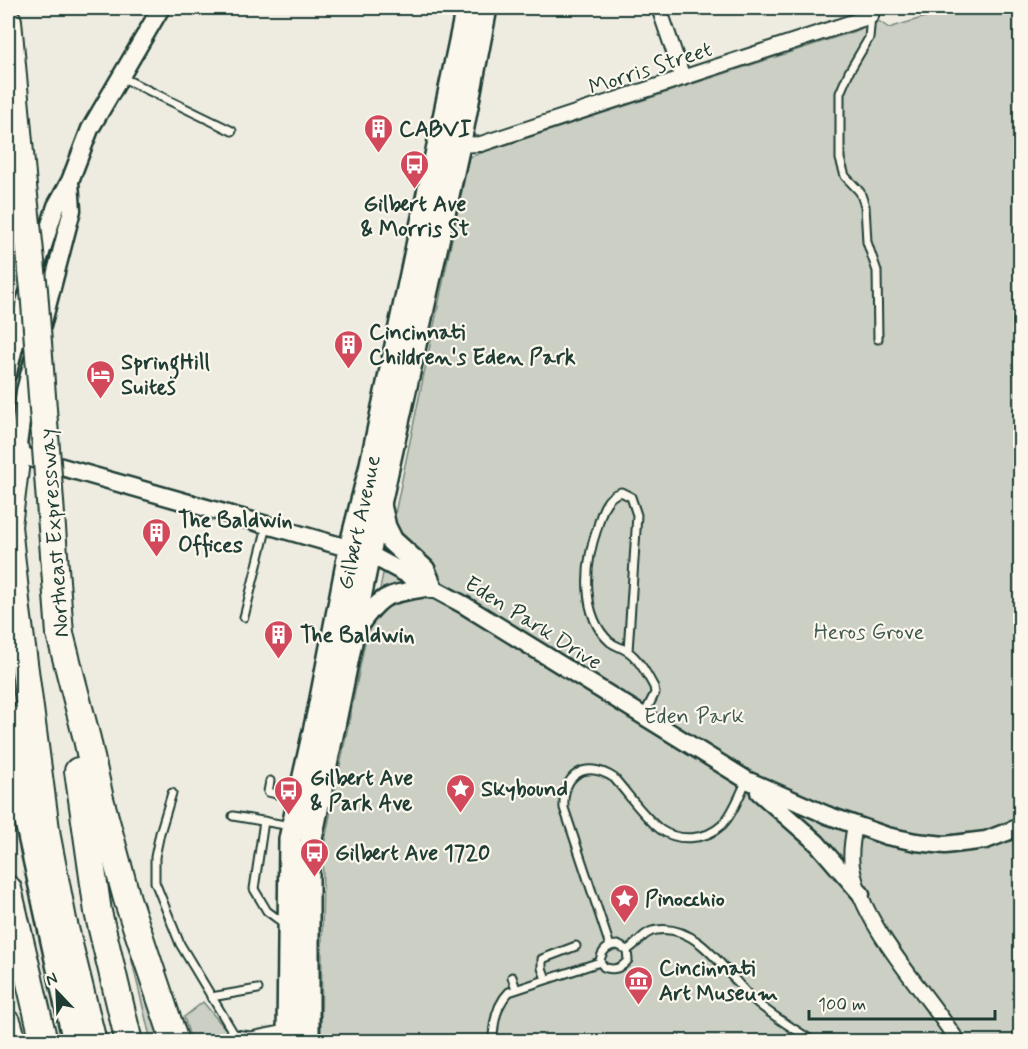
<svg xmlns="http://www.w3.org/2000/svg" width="1028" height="1049" viewBox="0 0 1028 1049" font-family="Mynerve,sans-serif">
	<rect width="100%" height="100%" fill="#eeece1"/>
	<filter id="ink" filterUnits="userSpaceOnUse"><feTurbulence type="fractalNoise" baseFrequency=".0167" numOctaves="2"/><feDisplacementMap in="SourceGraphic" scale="12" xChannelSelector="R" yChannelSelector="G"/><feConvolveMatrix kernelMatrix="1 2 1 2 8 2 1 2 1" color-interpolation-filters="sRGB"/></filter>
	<g filter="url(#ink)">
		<!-- green -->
		<g fill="#cbcfc4" stroke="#75867c" stroke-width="1.5">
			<path d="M 955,8 L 1020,8 L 1020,1041 L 321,1042 L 323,850 L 366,637 L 375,616 L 387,552 L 469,157 L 861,29 L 871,16 L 889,28 Z"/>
			<path d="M 130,933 L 166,1041 L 151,1041 L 126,936 Z"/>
			<path d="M 203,1002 L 227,1031 L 231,1041 L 191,1041 L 184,1017 Z"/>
		</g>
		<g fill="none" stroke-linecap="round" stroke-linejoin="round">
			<defs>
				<g id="service">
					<path d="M 871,16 L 869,38 L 849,72 L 840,93 L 840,159 L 845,176 L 860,192 L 865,206 L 867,242 L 877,271 L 878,339"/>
					<path d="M 121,77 L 232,131"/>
					<path d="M 244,617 L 267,526"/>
					<path d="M 628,651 L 637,515 L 631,497 L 621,492 C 605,496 601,514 597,529 C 585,563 580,615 610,642 C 615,646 621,647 627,651 C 638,657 648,676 654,687 L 655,693 L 644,715"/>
					<path d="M 270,781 L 268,792 L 297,799"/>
					<path d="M 172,793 L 160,833 L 155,857 L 155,882 L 180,944 L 234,1034 L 251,1036 L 286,1029"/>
					<path d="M 233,816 L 291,826"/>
					<path d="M 264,821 L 254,889 L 267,911 L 286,925"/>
					<path d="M 618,945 L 627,950 L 628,960 C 622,968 613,971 604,967 L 600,962 C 601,952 607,945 618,945 Z"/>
					<path d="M 610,946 L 564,808 C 562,775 585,759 614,778 C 629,795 643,816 661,830 C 679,842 706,840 722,825 C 733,814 740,794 747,780"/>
					<path d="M 627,950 C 638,944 644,931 657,930 C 700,924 727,976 755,1001 C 771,1015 790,1026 808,1038 L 809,1042"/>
					<path d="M 512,977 L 516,989"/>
					<path d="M 546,979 L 542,968 L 542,959 L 576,946"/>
					<path d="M 211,997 L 258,989"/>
					<path d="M 493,1042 C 493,1023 496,1005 509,992 L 600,962"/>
				</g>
				<g id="minor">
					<path d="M 659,8 L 683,78"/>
					<path d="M 453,145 L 481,144 L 871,16 L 868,8"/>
					<path d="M 855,826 C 852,840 850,853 852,867 C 863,928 925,990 958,1042"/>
				</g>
				<g id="tertiary">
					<path d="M 42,326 L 72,210 L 70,182"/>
					<path d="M 8,373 L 24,305 L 56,206 L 70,181 L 90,129 L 161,8"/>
					<path d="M 9,452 L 369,554 L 464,605 L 747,780 L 827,815 L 887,836 L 916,842 L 945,845 L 986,840 L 1020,827"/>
					<path d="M 17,453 L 25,391 L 33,360"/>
					<path d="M 354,633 C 363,621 372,606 385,598 C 398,591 417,590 431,587"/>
					<path d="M 759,792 L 817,843 L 861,894"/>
				</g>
				<g id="primary">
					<path d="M 381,509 L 385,527 L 392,541 L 424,570 L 431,587"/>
					<path d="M 14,767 L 74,1042"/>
					<path d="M 288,1042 L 290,839 L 319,709 L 350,548 L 370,469 L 467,8"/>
					<path d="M 308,1042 L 308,864 L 311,839 L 369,554 L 463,127 L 486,8"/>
				</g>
				<g id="motorway">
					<path d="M 8,21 L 23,186"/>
					<path d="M 17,453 L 8,526 L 17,610 L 47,837 L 63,920 L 93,1042"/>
					<path d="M 60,634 L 87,739 L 100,799 L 127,899 L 175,1042"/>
					<path d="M 8,718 L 26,784"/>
					<path d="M 78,771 L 98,912 L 129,1042"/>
					<path d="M 8,889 L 44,1042"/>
					<path d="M 8,1024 L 13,1042"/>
				</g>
			</defs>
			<!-- service casing -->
			<use href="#service" stroke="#1f3d34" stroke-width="11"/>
			<!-- minor casing -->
			<use href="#minor" stroke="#1f3d34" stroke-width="18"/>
			<!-- tertiary casing -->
			<use href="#tertiary" stroke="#1f3d34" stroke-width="21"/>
			<!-- primary casing -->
			<use href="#primary" stroke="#1f3d34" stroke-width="26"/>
			<!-- motorway casing -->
			<use href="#motorway" stroke="#1f3d34" stroke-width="30"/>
			<!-- service -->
			<use href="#service" stroke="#fbf7ec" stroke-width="7"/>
			<!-- minor -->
			<use href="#minor" stroke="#fbf7ec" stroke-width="14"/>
			<!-- tertiary -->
			<use href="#tertiary" stroke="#fbf7ec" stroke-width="16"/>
			<!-- primary -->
			<use href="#primary" stroke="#fbf7ec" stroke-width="21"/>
			<!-- motorway -->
			<use href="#motorway" stroke="#fbf7ec" stroke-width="26"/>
			<defs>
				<path id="motorway-bridge" d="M 23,186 L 34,290 L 60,634"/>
			</defs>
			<!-- motorway-bridge casing -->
			<use href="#motorway-bridge" stroke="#1f3d34" stroke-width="30" stroke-linecap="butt"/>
			<!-- motorway-bridge -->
			<use href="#motorway-bridge" stroke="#fbf7ec" stroke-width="26"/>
		</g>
	</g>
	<!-- icons -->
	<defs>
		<symbol id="building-pin" viewBox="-11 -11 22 30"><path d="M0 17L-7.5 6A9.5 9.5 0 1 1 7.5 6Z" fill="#d1495b" stroke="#fbf7ec"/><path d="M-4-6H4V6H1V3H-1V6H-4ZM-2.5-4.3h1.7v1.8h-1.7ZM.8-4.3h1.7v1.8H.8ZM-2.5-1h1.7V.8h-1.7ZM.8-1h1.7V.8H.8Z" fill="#fff"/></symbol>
		<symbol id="bus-pin" viewBox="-11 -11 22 30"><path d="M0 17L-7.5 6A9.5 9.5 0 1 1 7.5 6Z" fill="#d1495b" stroke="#fbf7ec"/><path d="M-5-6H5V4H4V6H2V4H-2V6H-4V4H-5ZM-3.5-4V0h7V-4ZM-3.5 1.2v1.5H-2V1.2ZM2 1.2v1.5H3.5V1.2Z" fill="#fff"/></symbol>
		<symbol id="hotel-pin" viewBox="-11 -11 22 30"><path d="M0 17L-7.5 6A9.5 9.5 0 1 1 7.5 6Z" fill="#d1495b" stroke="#fbf7ec"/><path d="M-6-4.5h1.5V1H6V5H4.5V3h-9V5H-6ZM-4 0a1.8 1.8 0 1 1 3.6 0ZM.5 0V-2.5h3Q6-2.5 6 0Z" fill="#fff"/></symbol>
		<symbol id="sight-pin" viewBox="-11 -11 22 30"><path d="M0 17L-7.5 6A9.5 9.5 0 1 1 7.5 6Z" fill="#d1495b" stroke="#fbf7ec"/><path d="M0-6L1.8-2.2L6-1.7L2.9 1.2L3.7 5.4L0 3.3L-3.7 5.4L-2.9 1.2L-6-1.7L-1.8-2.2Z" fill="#fff"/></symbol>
		<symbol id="museum-pin" viewBox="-11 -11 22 30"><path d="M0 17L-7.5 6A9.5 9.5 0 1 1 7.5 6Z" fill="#d1495b" stroke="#fbf7ec"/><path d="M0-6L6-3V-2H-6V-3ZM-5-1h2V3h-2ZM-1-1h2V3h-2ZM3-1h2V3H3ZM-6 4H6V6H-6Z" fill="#fff"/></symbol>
	</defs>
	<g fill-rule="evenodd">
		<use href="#building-pin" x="362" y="112" width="33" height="45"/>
		<use href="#bus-pin" x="398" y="148" width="33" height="45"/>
		<use href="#building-pin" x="332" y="328" width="33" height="45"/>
		<use href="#hotel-pin" x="84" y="358" width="33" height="45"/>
		<use href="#building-pin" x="140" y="516" width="33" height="45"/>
		<use href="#building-pin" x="262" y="618" width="33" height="45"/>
		<use href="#sight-pin" x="444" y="772" width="33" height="45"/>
		<use href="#bus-pin" x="272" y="774" width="33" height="45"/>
		<use href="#bus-pin" x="298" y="836" width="33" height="45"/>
		<use href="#sight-pin" x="608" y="882" width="33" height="45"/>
		<use href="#museum-pin" x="622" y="964" width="33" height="45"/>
	</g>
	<g text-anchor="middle" stroke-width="4.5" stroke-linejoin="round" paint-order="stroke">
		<!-- street labels -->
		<g font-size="22" fill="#1f3d34" stroke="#fbf7ec">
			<text transform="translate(650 67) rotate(-18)" y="8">Morris Street</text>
			<text transform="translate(358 522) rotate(-78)" y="8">Gilbert Avenue</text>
			<text transform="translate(53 533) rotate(-94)" y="8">Northeast Expressway</text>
			<text transform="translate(534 622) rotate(32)" y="8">Eden Park Drive</text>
		</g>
		<!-- poi labels -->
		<g font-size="22" font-weight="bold" fill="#1f3d34" stroke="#fbf7ec" text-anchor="start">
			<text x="399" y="136">CABVI</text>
			<text x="415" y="211" text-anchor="middle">Gilbert Ave<tspan x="415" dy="25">&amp; Morris St</tspan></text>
			<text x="369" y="339">Cincinnati<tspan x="369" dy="25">Children's Eden Park</tspan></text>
			<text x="121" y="369">SpringHill<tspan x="121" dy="25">Suites</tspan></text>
			<text x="178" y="527">The Baldwin<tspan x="178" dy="25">Offices</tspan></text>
			<text x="300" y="642">The Baldwin</text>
			<text x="310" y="785">Gilbert Ave<tspan x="310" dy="25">&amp; Park Ave</tspan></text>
			<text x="481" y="796">Skybound</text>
			<text x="335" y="860">Gilbert Ave 1720</text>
			<text x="645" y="906">Pinocchio</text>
			<text x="659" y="975">Cincinnati<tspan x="659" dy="25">Art Museum</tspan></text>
		</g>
		<!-- park labels -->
		<g font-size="22" fill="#415a51" stroke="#fbf7ec">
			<text x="869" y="639">Heros Grove</text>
			<text x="694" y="723">Eden Park</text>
		</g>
	</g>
	<!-- margin -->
	<rect width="1028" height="1049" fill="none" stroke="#fbf7ec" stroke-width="30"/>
	<rect x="15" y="15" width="998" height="1019" fill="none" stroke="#1f3d34" stroke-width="2" filter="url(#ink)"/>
	<!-- north arrow -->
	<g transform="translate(57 992) rotate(337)" stroke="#fbf7ec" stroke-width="4.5" paint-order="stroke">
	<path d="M0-4.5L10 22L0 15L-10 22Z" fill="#1f3d34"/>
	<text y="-9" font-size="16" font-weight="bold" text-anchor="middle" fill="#1f3d34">N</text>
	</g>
	<!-- scale -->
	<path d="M809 1010v9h186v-9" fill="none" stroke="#1f3d34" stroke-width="3"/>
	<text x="818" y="1010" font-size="18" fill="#1f3d34" stroke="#fbf7ec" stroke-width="4.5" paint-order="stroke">100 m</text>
</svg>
